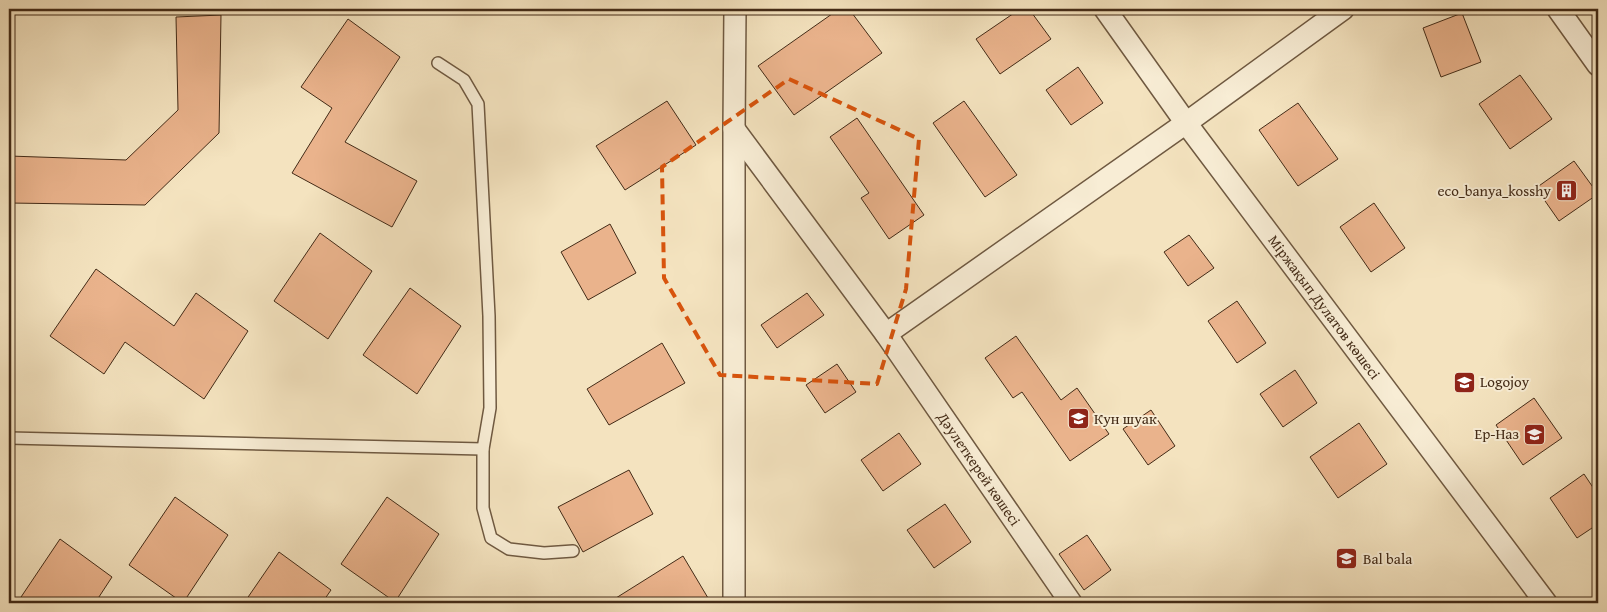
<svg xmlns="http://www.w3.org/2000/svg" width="1607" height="612" viewBox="0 0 1607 612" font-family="'Gentium Book Plus',serif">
	<rect width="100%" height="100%" fill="#f4e3bf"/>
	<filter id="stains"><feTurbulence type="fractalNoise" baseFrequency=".004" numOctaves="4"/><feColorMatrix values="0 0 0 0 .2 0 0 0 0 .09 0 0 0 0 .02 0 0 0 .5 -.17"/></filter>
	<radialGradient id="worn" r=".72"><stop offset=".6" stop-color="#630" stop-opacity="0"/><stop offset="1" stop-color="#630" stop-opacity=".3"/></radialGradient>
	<!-- building -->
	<g fill="#eab38c" stroke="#432b17">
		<path d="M 839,9 L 849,9 L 882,53 L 794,115 L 758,66 Z"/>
		<path d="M 1020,9 L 1029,9 L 1051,39 L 1000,74 L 976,39 Z"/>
		<path d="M 1462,13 L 1481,62 L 1441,77 L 1423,28 Z"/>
		<path d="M 221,15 L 219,133 L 145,205 L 9,203 L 9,156 L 126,160 L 178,110 L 176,17 Z"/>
		<path d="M 348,19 L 400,57 L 345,142 L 417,181 L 392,227 L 292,173 L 332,108 L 301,87 Z"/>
		<path d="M 1078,67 L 1103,103 L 1071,125 L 1046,90 Z"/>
		<path d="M 1520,75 L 1552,119 L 1510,149 L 1479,104 Z"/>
		<path d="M 667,101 L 696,145 L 625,190 L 596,146 Z"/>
		<path d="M 964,101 L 1017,175 L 985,197 L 933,123 Z"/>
		<path d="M 1298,103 L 1338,159 L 1298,186 L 1259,130 Z"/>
		<path d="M 857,118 L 924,215 L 889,239 L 861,198 L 869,193 L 830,137 Z"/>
		<path d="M 1574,161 L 1598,194 L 1559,221 L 1536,188 Z"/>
		<path d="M 1374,203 L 1405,248 L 1371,272 L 1340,227 Z"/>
		<path d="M 610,224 L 636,273 L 588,300 L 561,252 Z"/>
		<path d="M 320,233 L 372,271 L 328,339 L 274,301 Z"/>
		<path d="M 1189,235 L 1214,268 L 1188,286 L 1164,252 Z"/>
		<path d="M 96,269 L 174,326 L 196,293 L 248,331 L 204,399 L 125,342 L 104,374 L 50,336 Z"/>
		<path d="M 410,288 L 461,326 L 417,394 L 363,355 Z"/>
		<path d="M 807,293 L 824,315 L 777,348 L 761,325 Z"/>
		<path d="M 1237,301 L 1266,343 L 1237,363 L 1208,321 Z"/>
		<path d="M 1016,336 L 1061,400 L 1077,388 L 1109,434 L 1070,461 L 1022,392 L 1013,398 L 985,358 Z"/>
		<path d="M 662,343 L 685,383 L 609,425 L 587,389 Z"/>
		<path d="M 837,364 L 856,392 L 825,413 L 806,385 Z"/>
		<path d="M 1295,370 L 1317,403 L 1283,427 L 1260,394 Z"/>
		<path d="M 1534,398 L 1562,438 L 1523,465 L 1496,425 Z"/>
		<path d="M 1151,410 L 1175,446 L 1148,465 L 1123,429 Z"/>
		<path d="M 1359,423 L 1387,464 L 1338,498 L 1310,457 Z"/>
		<path d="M 899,433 L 921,464 L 883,491 L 861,460 Z"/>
		<path d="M 629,470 L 653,514 L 583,552 L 558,507 Z"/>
		<path d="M 1584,474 L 1598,495 L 1598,524 L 1577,538 L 1550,498 Z"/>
		<path d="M 175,497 L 228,535 L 183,603 L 129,565 Z"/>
		<path d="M 387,497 L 439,534 L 395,602 L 341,564 Z"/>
		<path d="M 945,504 L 971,542 L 934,568 L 907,530 Z"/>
		<path d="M 1087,535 L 1111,570 L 1084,590 L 1059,554 Z"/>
		<path d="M 60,539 L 112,577 L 95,603 L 17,603 Z"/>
		<path d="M 279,552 L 331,590 L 322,603 L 244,603 Z"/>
		<path d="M 683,556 L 711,603 L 608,603 Z"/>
	</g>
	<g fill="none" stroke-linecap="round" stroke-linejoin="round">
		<defs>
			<g id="service">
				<path d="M 438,63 L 464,80 L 478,104 L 489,316 L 490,408 L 483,449 L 483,508 L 491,538 L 509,549 L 544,553 L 573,551"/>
				<path d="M 9,438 L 483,449"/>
			</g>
			<g id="minor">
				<path id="s1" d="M 1105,9 L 1186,123 L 1546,603"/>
				<path d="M 1558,9 L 1598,65"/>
				<path id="s2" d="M 734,129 L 886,334 L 1071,603"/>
				<path d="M 886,334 L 1186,123 L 1343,9"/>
				<path d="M 734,603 L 734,129 L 735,9"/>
			</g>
		</defs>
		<!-- service casing -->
		<use href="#service" stroke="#6f5941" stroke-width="14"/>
		<!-- minor casing -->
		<use href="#minor" stroke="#6f5941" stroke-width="24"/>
		<!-- service -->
		<use href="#service" stroke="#f8edd5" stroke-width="11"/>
		<!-- minor -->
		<use href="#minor" stroke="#f8edd5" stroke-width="21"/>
	</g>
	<!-- marked area -->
	<path fill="none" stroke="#d8540d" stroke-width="4" stroke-dasharray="10 6" stroke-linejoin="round" d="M 789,79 L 919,139 L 906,289 L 877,384 L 720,375 L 664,278 L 662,167 Z"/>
	<!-- icons -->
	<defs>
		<symbol id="building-square" viewBox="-11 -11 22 22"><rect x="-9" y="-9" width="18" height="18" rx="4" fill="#8f2418" stroke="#f8edd5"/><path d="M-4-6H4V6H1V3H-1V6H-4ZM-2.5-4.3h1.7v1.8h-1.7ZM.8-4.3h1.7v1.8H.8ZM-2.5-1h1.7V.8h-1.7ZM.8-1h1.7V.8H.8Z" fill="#fff"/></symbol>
		<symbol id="school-square" viewBox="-11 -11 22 22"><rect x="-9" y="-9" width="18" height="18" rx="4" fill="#8f2418" stroke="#f8edd5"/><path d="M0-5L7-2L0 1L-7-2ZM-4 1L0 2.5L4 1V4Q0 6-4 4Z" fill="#fff"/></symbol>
	</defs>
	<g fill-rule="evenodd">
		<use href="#building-square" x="1554" y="178" width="25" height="25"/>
		<use href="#school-square" x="1452" y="370" width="25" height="25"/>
		<use href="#school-square" x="1066" y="406" width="25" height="25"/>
		<use href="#school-square" x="1522" y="422" width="25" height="25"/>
		<use href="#school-square" x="1334" y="546" width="25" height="25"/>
	</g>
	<g text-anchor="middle" stroke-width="4" stroke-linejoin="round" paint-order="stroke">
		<!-- poi labels -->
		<g font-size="15" fill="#432b17" stroke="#f8edd5" text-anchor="start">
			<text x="1551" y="196" text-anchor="end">eco_banya_kosshy</text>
			<text x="1480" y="387">Logojoy</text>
			<text x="1094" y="424">Кун шуак</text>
			<text x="1519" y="439" text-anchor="end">Ер-Наз</text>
			<text x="1363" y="564">Bal bala</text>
		</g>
		<!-- street labels -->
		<g font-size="15" fill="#432b17" stroke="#f8edd5">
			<text dy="5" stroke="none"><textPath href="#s1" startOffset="370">Міржақып Дулатов көшесі</textPath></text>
			<text dy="5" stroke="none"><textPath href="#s2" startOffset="419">Дәулеткерей көшесі</textPath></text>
		</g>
	</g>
	<!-- margin -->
	<rect width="1607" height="612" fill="none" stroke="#f4e3bf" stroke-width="30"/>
	<rect x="10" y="10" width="1587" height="592" fill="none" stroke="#432b17" stroke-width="2.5"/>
	<rect x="15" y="15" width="1577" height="582" fill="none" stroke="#432b17"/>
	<rect width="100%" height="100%" filter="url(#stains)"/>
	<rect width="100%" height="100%" fill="url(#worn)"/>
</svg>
